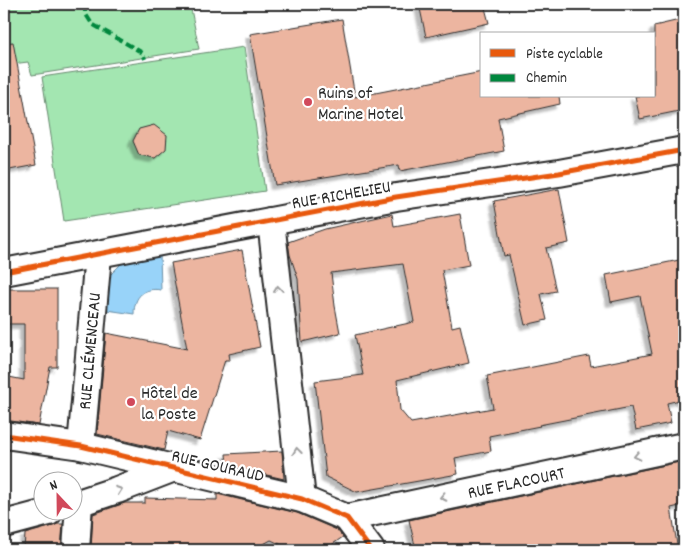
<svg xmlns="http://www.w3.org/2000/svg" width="688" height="554" viewBox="0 0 688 554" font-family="Dekko,sans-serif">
	<defs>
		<filter id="shadow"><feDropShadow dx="-4.5" dy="4.5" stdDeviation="1" flood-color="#0004"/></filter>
	</defs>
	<rect width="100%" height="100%" fill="#fff"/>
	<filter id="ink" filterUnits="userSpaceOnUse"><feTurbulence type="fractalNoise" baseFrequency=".02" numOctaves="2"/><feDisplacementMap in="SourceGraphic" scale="10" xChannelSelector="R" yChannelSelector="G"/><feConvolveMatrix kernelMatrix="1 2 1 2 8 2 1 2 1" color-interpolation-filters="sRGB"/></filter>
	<g filter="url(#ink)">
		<!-- green -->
		<g fill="#a3e6b1" stroke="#67886e">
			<path d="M 4,4 L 190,4 L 199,49 L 32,75 L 28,62 L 4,65 Z"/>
			<path d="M 244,47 L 265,191 L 64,221 L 42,77 Z"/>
		</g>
		<!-- water -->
		<path fill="#98d3f9" stroke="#6c90a7" d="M 160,254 L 161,290 C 144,287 134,296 134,314 L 100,309 L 109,276 L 122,263 Z"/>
		<!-- building -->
		<g fill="#ecb5a0" stroke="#2b2b2b" filter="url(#shadow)">
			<path d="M 419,4 L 484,4 L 489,23 L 426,37 Z"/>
			<path d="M 342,19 L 355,97 L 482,72 L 482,96 L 559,96 L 560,104 L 498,118 L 504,151 L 400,171 L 399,165 L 275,185 L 250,34 Z"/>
			<path d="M 684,19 L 684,110 L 640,119 L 635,96 L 654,96 L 654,26 Z"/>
			<path d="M 13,42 L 36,165 L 4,171 L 4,43 Z"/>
			<path d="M 154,125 L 167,135 L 166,149 L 155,158 L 139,155 L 133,141 L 139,129 Z"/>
			<path d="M 559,189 L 569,243 L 546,248 L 556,291 L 541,294 L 547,320 L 525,325 L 509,255 L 504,256 L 494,201 Z"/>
			<path d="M 392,214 L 394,226 L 460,214 L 469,265 L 442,270 L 452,327 L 460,325 L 469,363 L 397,380 L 400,410 L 411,423 L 493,408 L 487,376 L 589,356 L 591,366 L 652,354 L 640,296 L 611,302 L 606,275 L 684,259 L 684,399 L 667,403 L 671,423 L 636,430 L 631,407 L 539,425 L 540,426 L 489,436 L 491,451 L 455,458 L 458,474 L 357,492 L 326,477 L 315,381 L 363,375 L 355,335 L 414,322 L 403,264 L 331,273 L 335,306 L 340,333 L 302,342 L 298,279 L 290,255 L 288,242 L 325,229 Z"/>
			<path d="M 242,250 L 260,347 L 229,354 L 230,360 L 225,360 L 200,440 L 168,431 L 164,450 L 97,434 L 106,333 L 187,349 L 171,263 Z"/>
			<path d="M 4,289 L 57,289 L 57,367 L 50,367 L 39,425 L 4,420 L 4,376 L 24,380 L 24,324 L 4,324 Z"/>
			<path d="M 282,451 L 284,479 L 227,466 L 226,454 Z"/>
			<path d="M 684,461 L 684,505 L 671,508 L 678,550 L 416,550 L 409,520 Z"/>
			<path d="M 217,494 L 297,513 L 337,530 L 343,537 L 324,550 L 293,550 L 271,540 L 258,547 L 256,550 L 91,550 L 93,514 L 125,503 L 145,503 L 145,498 L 217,500 Z"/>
			<path d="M 57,524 L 63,524 L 61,550 L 24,550 L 25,534 L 53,526 Z"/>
		</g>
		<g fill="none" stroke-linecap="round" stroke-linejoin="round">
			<defs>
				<g id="minor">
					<path d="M 271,221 L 302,499"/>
					<path d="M 4,272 L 396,197 L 559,173 L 684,150"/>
					<path d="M 4,435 L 81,446 L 302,499 L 347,518 L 371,550"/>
					<path d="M 81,446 L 98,255"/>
					<path d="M 72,505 L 117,490 L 174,468"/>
					<path d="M 347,518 L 684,446"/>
					<path d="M 4,524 L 49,512"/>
					<path d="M 76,550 L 79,503"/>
				</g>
			</defs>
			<!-- minor casing -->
			<use href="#minor" stroke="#2b2b2b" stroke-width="30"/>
			<!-- minor -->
			<use href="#minor" stroke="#fff" stroke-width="26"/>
			<!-- quiet -->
			<path stroke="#00873e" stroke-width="4" stroke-dasharray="8 4" stroke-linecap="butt" d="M 85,4 L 85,13 L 92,24 L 143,53 L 145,59"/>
			<defs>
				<g id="cycleway">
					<path d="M 4,272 L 396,197 L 559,173 L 684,150"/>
					<path d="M 4,435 L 81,446 L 302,499 L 347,518 L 371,550"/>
				</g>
			</defs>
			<!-- cycleway casing -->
			<use href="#cycleway" stroke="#fff" stroke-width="8"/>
			<!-- cycleway -->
			<use href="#cycleway" stroke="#e8590c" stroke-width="5"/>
		</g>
		<!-- one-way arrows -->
		<defs><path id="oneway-chevron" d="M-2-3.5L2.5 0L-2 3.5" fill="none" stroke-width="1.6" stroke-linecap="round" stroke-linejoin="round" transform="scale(1.25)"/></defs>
		<g stroke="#a0a0a0">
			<use href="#oneway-chevron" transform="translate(278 289) rotate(-97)"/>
			<use href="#oneway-chevron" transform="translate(297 451) rotate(-97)"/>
			<use href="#oneway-chevron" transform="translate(637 456) rotate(168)"/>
			<use href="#oneway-chevron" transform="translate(119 490) rotate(-20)"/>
			<use href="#oneway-chevron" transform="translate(443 497) rotate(168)"/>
		</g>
	</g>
	<!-- markers -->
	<g fill="#d1495b" stroke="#fff" stroke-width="2">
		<circle cx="308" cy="102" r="5"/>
		<circle cx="131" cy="402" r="5"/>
	</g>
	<g text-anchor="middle" stroke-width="4.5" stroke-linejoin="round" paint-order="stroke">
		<!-- poi labels -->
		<g font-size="18" fill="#2b2b2b" stroke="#fff" text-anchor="start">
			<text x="318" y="98">Ruins of<tspan x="318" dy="21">Marine Hotel</tspan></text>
			<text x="141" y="398">Hôtel de<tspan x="141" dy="21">la Poste</tspan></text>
		</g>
		<!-- street labels -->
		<g font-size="18" fill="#2b2b2b" stroke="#fff">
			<text transform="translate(341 194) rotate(-10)" y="6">RUE RICHELIEU</text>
			<text transform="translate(89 351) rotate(-85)" y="6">RUE CLÉMENCEAU</text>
			<text transform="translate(218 465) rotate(13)" y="6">RUE GOURAUD</text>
			<text transform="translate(516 482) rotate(-12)" y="6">RUE FLACOURT</text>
		</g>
	</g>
	<!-- margin -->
	<rect width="688" height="554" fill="none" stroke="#fff" stroke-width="20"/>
	<rect x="10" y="10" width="668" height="534" fill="none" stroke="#2b2b2b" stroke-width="2" filter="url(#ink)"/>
	<!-- legend -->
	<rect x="480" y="32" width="175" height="65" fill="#ffffff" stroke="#aaaaaa"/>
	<rect x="490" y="49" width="25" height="8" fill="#e8590c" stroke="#aaaaaa"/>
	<text x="526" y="58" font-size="15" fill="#2b2b2b">Piste cyclable</text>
	<rect x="490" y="74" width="25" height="8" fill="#00873e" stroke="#aaaaaa"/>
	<text x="526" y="82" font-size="15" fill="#2b2b2b">Chemin</text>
	<!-- north arrow -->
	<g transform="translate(58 496) rotate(338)"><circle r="24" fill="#ffffff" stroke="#aaaaaa"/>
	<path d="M0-4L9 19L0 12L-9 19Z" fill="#d1495b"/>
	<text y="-8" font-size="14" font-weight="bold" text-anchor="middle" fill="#2b2b2b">N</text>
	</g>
</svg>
